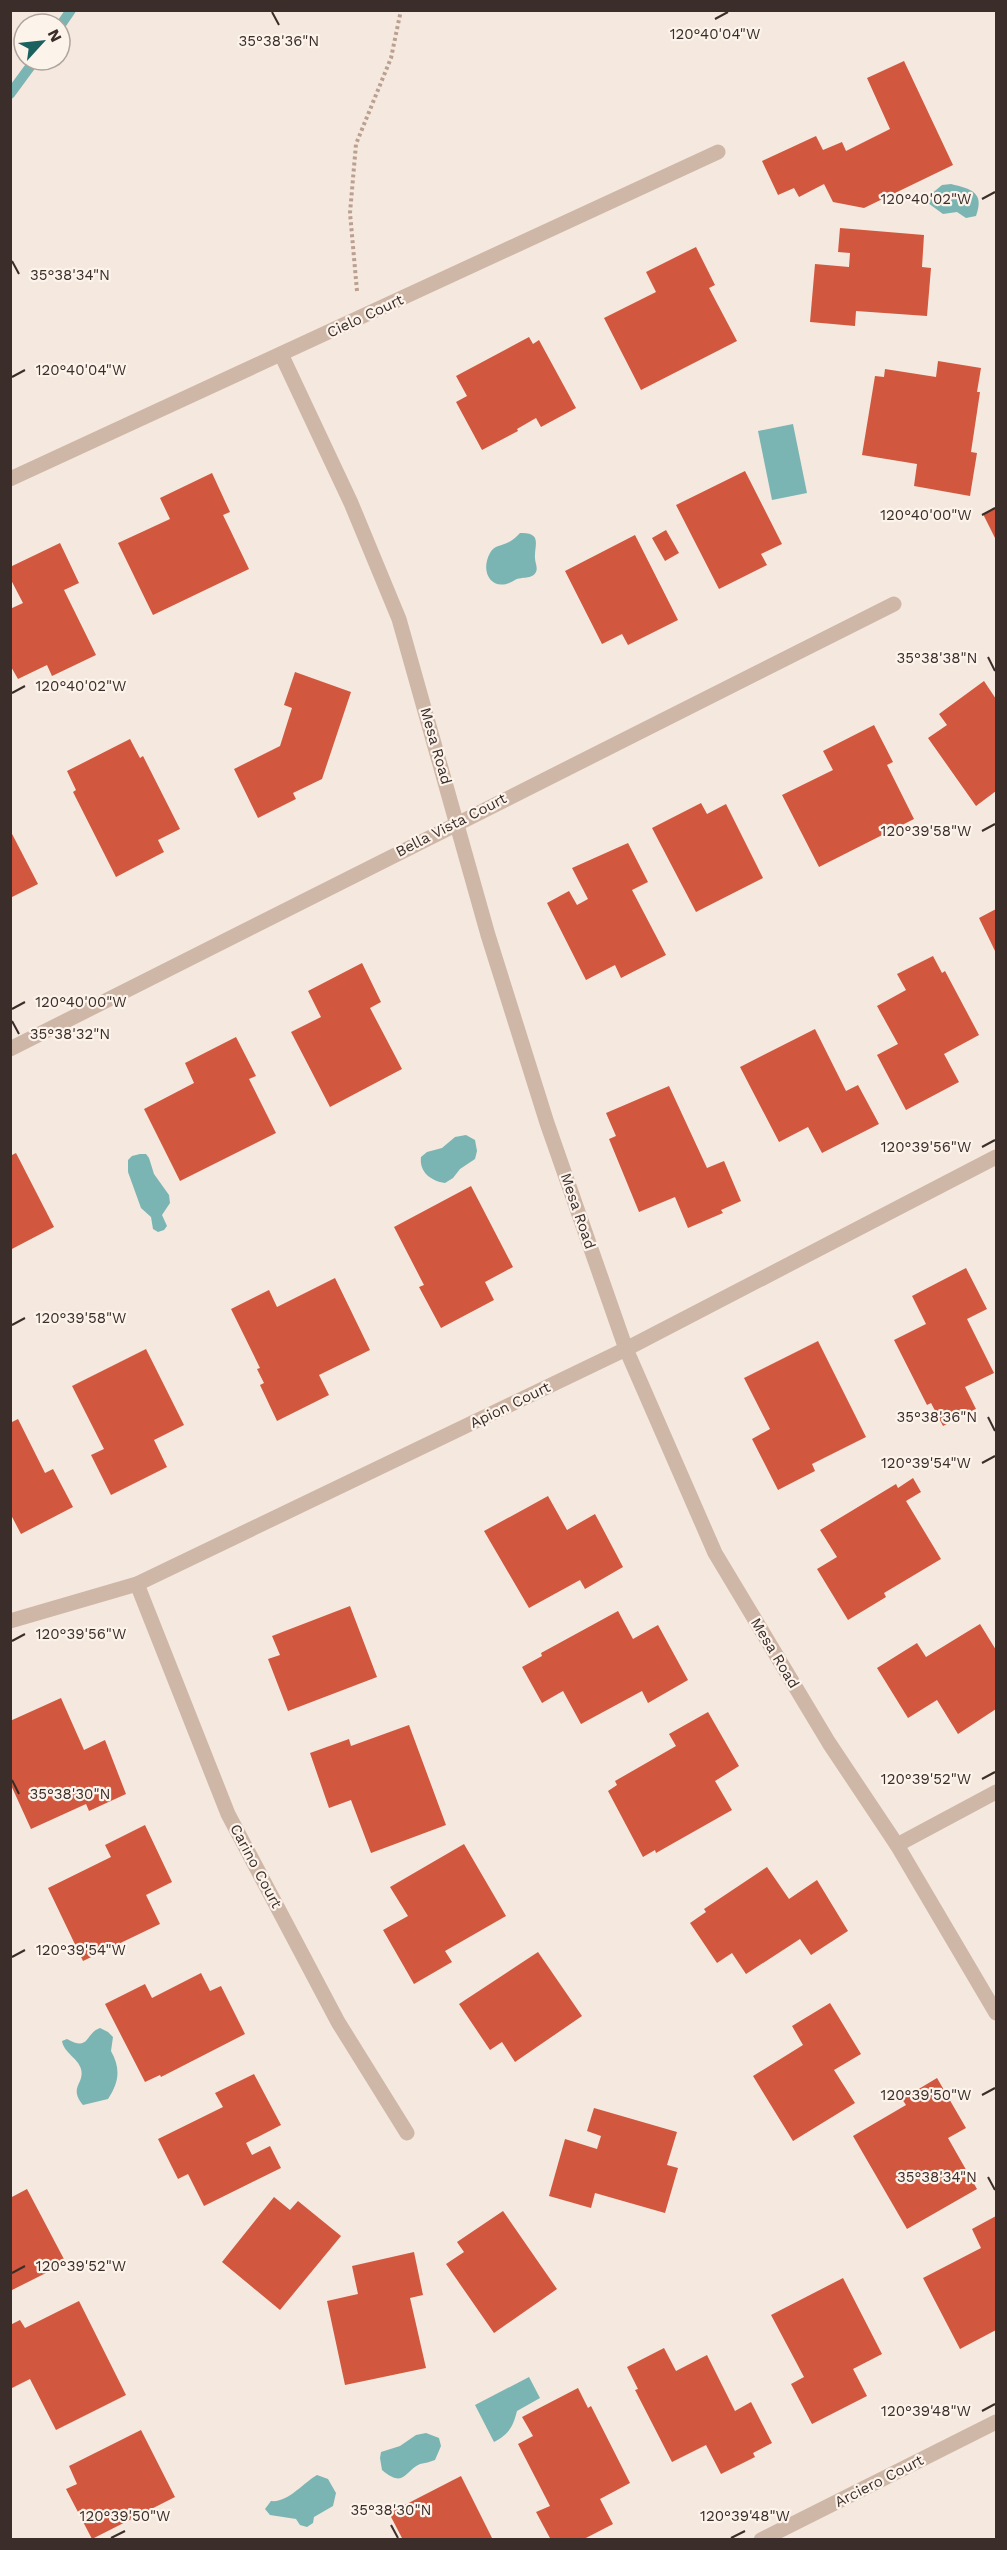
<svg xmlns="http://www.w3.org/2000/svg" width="1007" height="2550" viewBox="0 0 1007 2550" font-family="'Work Sans',sans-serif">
	<rect width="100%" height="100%" fill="#f5e8de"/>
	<!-- water -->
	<g fill="#7ab5b3">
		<path d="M 951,184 C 971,189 985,192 976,216 L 966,218 L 957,212 L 943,214 L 928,203 L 930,195 L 942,185 Z"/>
		<path d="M 793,424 L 807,493 L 772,500 L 758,431 Z"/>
		<path d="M 520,533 C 543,532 534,546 535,558 C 535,563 538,567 536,572 C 532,580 522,576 515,580 C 493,594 479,573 490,553 C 494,545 502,546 509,542 C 513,540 517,536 520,533 Z"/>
		<path d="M 466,1135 L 475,1140 L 477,1151 L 475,1159 L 460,1169 L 453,1178 L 445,1183 C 431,1181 419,1172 421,1157 L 427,1152 L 442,1148 L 455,1137 Z"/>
		<path d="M 140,1154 L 146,1154 L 149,1158 L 154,1174 L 169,1195 L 170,1203 L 162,1215 L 167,1226 L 164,1230 L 158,1232 L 153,1229 L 151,1217 L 141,1208 L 128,1172 L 128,1160 L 132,1156 Z"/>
		<path d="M 100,2028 L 108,2032 L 113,2037 L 111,2051 C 121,2069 119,2082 108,2099 L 83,2105 C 68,2087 85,2084 81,2069 C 78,2058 64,2053 62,2041 L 67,2039 C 90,2052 85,2033 100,2028 Z"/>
		<path d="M 529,2377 L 540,2398 L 517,2411 C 513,2427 509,2434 494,2442 L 475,2405 Z"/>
		<path d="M 426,2433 L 439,2438 L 441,2446 L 435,2460 C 430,2462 425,2463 420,2464 C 404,2471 405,2489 382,2470 L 380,2458 L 381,2452 L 400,2446 L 416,2435 Z"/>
		<path d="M 317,2475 L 328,2479 L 336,2493 L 333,2506 L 314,2517 L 313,2523 L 307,2527 L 300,2525 L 296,2519 L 270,2515 L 265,2509 L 271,2501 C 288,2503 304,2482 317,2475 Z"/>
	</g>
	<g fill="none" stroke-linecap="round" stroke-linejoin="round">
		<!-- stream -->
		<g stroke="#7ab5b3" stroke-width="10">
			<path d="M 60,26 L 71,10"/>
			<path d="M 10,94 L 35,60"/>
		</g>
	</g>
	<!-- building -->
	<g fill="#d1583f">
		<path d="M 904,61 L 953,165 L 864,208 L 833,202 L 824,184 L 799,197 L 794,188 L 778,195 L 762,161 L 816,136 L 823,150 L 842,142 L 846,151 L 890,129 L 867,78 Z"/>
		<path d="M 840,228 L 924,235 L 922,267 L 931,268 L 927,316 L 856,311 L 855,326 L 810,322 L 815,264 L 849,267 L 850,253 L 838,252 Z"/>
		<path d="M 696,247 L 715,285 L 709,288 L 737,341 L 641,390 L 604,318 L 656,292 L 646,272 Z"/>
		<path d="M 529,337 L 533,344 L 539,340 L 576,408 L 541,427 L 536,418 L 517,429 L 518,431 L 482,450 L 456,402 L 467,396 L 456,376 Z"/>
		<path d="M 938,361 L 981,368 L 977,392 L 980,392 L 971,452 L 977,453 L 970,496 L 914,486 L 917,464 L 862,455 L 875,376 L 884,377 L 885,369 L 936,377 Z"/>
		<path d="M 745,471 L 782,544 L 761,554 L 767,565 L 719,589 L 676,505 Z"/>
		<path d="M 212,473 L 230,512 L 223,515 L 249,569 L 153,615 L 118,543 L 170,519 L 160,498 Z"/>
		<path d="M 996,507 L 996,540 L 983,514 Z"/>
		<path d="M 666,530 L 679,553 L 665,561 L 652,538 Z"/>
		<path d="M 635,535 L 678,620 L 628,645 L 622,634 L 602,644 L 565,571 Z"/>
		<path d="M 60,543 L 79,583 L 64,590 L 96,655 L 52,676 L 47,665 L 18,679 L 10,665 L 10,609 L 23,603 L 10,578 L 10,567 Z"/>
		<path d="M 295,672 L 351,692 L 322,779 L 293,793 L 296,799 L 258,818 L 234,769 L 280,746 L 292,708 L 284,705 Z"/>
		<path d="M 984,681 L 996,699 L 996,791 L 976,806 L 928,738 L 947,725 L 939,714 Z"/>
		<path d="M 874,725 L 893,762 L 887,765 L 914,819 L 819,867 L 782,795 L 833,770 L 823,751 Z"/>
		<path d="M 130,739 L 140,758 L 143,756 L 180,829 L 158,840 L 164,852 L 116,877 L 73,792 L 76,790 L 67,771 Z"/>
		<path d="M 701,803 L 707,814 L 726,804 L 763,878 L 696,912 L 652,828 Z"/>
		<path d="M 10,830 L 38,884 L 10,898 Z"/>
		<path d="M 628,843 L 648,882 L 632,890 L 666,955 L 621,978 L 615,965 L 586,980 L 547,903 L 569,891 L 577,905 L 588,899 L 572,868 Z"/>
		<path d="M 996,909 L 996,953 L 979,918 Z"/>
		<path d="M 933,956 L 942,973 L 945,971 L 979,1035 L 944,1054 L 959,1082 L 906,1110 L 877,1055 L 898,1044 L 877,1006 L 906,990 L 897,974 Z"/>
		<path d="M 362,963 L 381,1002 L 370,1008 L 402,1069 L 330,1107 L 291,1032 L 321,1017 L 308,991 Z"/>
		<path d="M 815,1029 L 846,1091 L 858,1085 L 879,1124 L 822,1153 L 808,1127 L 779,1142 L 740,1067 Z"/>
		<path d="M 236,1037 L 256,1076 L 249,1079 L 276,1133 L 180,1181 L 144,1109 L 194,1083 L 185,1063 Z"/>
		<path d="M 669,1086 L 707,1168 L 724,1161 L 741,1201 L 721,1210 L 723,1213 L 688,1228 L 675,1197 L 639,1212 L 609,1139 L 616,1136 L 606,1113 Z"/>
		<path d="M 16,1153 L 54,1227 L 10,1250 L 10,1156 Z"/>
		<path d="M 471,1186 L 513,1267 L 485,1282 L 494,1300 L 441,1328 L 419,1287 L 424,1285 L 394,1227 Z"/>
		<path d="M 966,1268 L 987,1309 L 967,1319 L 994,1373 L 965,1387 L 976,1409 L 943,1426 L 931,1403 L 927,1405 L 894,1340 L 926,1324 L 912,1296 Z"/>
		<path d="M 335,1278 L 370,1350 L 319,1375 L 329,1395 L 277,1421 L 260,1385 L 264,1383 L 257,1369 L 260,1368 L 231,1309 L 269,1290 L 277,1307 Z"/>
		<path d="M 818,1341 L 866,1437 L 812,1464 L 815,1471 L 778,1490 L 752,1439 L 770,1429 L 744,1378 Z"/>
		<path d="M 146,1349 L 184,1425 L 154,1440 L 167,1467 L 111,1495 L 91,1455 L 104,1449 L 72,1386 Z"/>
		<path d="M 18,1419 L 45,1473 L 53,1469 L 73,1507 L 21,1534 L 10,1513 L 10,1423 Z"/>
		<path d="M 913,1478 L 921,1492 L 906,1501 L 941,1559 L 884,1593 L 886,1597 L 848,1620 L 817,1569 L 837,1557 L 820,1530 L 896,1484 L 898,1488 Z"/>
		<path d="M 548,1496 L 567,1530 L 595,1514 L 623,1567 L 585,1589 L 580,1580 L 529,1608 L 484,1531 Z"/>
		<path d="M 350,1606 L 377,1677 L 288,1711 L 268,1659 L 280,1655 L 272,1636 Z"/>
		<path d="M 618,1611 L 633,1639 L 658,1625 L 688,1680 L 648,1703 L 642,1691 L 581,1724 L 563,1691 L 542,1703 L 522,1667 L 542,1656 L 541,1653 Z"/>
		<path d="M 980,1624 L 996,1650 L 996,1709 L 958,1734 L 937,1700 L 908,1718 L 877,1668 L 917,1643 L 926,1657 Z"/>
		<path d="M 61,1698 L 84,1750 L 105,1740 L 126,1794 L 89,1811 L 86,1804 L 31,1829 L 10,1783 L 10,1721 Z"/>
		<path d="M 708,1712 L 739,1766 L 715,1781 L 732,1810 L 656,1853 L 655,1850 L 643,1857 L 608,1791 L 617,1785 L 615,1781 L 676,1746 L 669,1734 Z"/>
		<path d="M 409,1725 L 446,1825 L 371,1853 L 351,1800 L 329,1808 L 310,1753 L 349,1739 L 351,1746 Z"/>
		<path d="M 145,1825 L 172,1882 L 146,1895 L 160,1924 L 83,1961 L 48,1888 L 111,1857 L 105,1845 Z"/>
		<path d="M 464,1844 L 506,1916 L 445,1951 L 452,1962 L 414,1984 L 383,1930 L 408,1916 L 390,1887 Z"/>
		<path d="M 767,1867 L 789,1899 L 817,1880 L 848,1931 L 811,1955 L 800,1939 L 746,1974 L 732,1953 L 717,1963 L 690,1923 L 706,1912 L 704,1909 Z"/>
		<path d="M 538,1952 L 582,2016 L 515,2062 L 502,2042 L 490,2050 L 459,2004 Z"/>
		<path d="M 201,1973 L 210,1991 L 221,1986 L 245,2034 L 161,2077 L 160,2075 L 145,2082 L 105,2004 L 145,1984 L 152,1998 Z"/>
		<path d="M 830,2003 L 861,2054 L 834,2070 L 855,2103 L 793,2141 L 753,2076 L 803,2045 L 792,2026 Z"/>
		<path d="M 254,2074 L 281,2125 L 246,2143 L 252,2155 L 270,2146 L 281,2168 L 204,2206 L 188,2174 L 178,2179 L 158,2139 L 223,2107 L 215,2093 Z"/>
		<path d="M 937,2078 L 966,2128 L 948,2138 L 977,2189 L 907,2229 L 853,2136 L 906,2105 L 902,2099 Z"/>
		<path d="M 594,2108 L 677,2132 L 667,2165 L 678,2168 L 665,2213 L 595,2193 L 591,2208 L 549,2196 L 565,2139 L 597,2149 L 601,2136 L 587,2131 Z"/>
		<path d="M 27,2189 L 66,2263 L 10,2291 L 10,2198 Z"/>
		<path d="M 274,2197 L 290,2210 L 298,2201 L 341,2236 L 280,2310 L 222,2262 Z"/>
		<path d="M 503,2211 L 557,2289 L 494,2333 L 446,2264 L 464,2252 L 457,2242 Z"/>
		<path d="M 996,2216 L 996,2330 L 960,2349 L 923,2278 L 981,2248 L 972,2229 Z"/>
		<path d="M 414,2252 L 423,2295 L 410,2298 L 426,2368 L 345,2385 L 327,2301 L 358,2294 L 352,2266 Z"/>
		<path d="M 843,2278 L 882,2354 L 853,2369 L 867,2396 L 812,2424 L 791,2384 L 804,2377 L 771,2315 Z"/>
		<path d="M 79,2301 L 126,2395 L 56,2430 L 30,2379 L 10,2389 L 10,2325 L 20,2320 L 25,2328 Z"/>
		<path d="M 664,2348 L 676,2371 L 707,2355 L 735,2411 L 751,2402 L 772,2443 L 753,2453 L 755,2457 L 721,2474 L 706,2445 L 672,2462 L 635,2390 L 638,2389 L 627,2367 Z"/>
		<path d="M 578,2388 L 588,2408 L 591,2406 L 630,2483 L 600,2499 L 613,2524 L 582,2540 L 551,2540 L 536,2512 L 550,2506 L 518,2444 L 533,2436 L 522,2417 Z"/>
		<path d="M 141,2430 L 175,2497 L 92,2539 L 66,2489 L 77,2484 L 69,2466 Z"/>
		<path d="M 461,2476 L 493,2540 L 403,2540 L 389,2513 Z"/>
	</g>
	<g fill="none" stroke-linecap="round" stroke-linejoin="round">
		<!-- path -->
		<path stroke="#bba092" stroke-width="4" stroke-dasharray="3 3" stroke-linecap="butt" d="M 357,291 L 350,213 L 356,144 L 391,58 L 401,10"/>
		<!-- minor -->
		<g stroke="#cfb7a8" stroke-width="15">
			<path d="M 281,354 L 351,503 L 399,619 L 488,935 L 547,1123 L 626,1349 L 715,1553 L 829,1743 L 897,1845 L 996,2013"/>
			<path d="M 10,479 L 718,152"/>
			<path d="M 10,1049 L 894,604"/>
			<path d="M 137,1584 L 228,1814 L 338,2022 L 407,2133"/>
			<path d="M 10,1621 L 137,1584 L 626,1349 L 996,1157"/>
			<path d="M 897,1845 L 996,1792"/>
			<path d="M 761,2540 L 996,2422"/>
		</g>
	</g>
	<!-- ticks -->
	<path fill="none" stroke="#3b2d29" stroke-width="2" d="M 272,12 L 279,25M 715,19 L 728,12M 982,199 L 995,192M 12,261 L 19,274M 12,377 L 25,370M 982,515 L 995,508M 988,657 L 995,671M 12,693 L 25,686M 982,831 L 995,824M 12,1009 L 25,1002M 12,1021 L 19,1034M 982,1147 L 995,1140M 12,1325 L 25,1318M 988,1417 L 995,1431M 982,1463 L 995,1456M 12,1641 L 25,1634M 982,1779 L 995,1772M 12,1780 L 19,1794M 12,1957 L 25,1950M 982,2095 L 995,2088M 988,2177 L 995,2190M 12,2273 L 25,2266M 982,2411 L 995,2404M 391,2525 L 398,2538M 111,2538 L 125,2531M 731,2538 L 745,2531"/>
	<g text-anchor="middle" stroke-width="4.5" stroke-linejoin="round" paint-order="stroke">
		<!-- street labels -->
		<g font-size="15" fill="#3b2d29" stroke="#fcf3eb">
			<text transform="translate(365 316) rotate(-25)" y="5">Cielo Court</text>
			<text transform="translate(436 746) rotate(74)" y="5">Mesa Road</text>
			<text transform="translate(451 825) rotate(-27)" y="5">Bella Vista Court</text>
			<text transform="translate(578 1211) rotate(71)" y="5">Mesa Road</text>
			<text transform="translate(510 1405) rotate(-26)" y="5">Apion Court</text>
			<text transform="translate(775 1653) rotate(59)" y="5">Mesa Road</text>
			<text transform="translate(256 1866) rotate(62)" y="5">Carino Court</text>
			<text transform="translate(879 2481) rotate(-27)" y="5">Arciero Court</text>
		</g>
	</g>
	<g font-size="15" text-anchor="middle" fill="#3b2d29" stroke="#fcf3eb" stroke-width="4.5" stroke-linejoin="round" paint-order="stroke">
		<text x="715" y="39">120°40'04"W</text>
		<text x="279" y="46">35°38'36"N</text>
		<text x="926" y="204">120°40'02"W</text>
		<text x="70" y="280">35°38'34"N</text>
		<text x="81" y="375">120°40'04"W</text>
		<text x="926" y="520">120°40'00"W</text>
		<text x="937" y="663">35°38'38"N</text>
		<text x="81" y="691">120°40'02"W</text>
		<text x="926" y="836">120°39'58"W</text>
		<text x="81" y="1007">120°40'00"W</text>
		<text x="70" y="1039">35°38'32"N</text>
		<text x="926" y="1152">120°39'56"W</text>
		<text x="81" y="1323">120°39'58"W</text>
		<text x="937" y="1422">35°38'36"N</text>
		<text x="926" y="1468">120°39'54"W</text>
		<text x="81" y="1639">120°39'56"W</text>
		<text x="926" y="1784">120°39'52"W</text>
		<text x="70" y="1799">35°38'30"N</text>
		<text x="81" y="1955">120°39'54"W</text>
		<text x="926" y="2100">120°39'50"W</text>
		<text x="937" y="2182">35°38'34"N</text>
		<text x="81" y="2271">120°39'52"W</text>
		<text x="926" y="2416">120°39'48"W</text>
		<text x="391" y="2515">35°38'30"N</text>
		<text x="125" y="2521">120°39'50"W</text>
		<text x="745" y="2521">120°39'48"W</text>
	</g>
	<!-- border -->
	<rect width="1007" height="2550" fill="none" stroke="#3b2d29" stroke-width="24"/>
	<!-- north arrow -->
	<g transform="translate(42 42) rotate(63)"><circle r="28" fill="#fcf3eb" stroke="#afa49d" stroke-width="1.5"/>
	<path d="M0-4.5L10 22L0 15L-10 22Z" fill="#1a6160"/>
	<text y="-9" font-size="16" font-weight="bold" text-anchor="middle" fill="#3b2d29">N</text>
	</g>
</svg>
